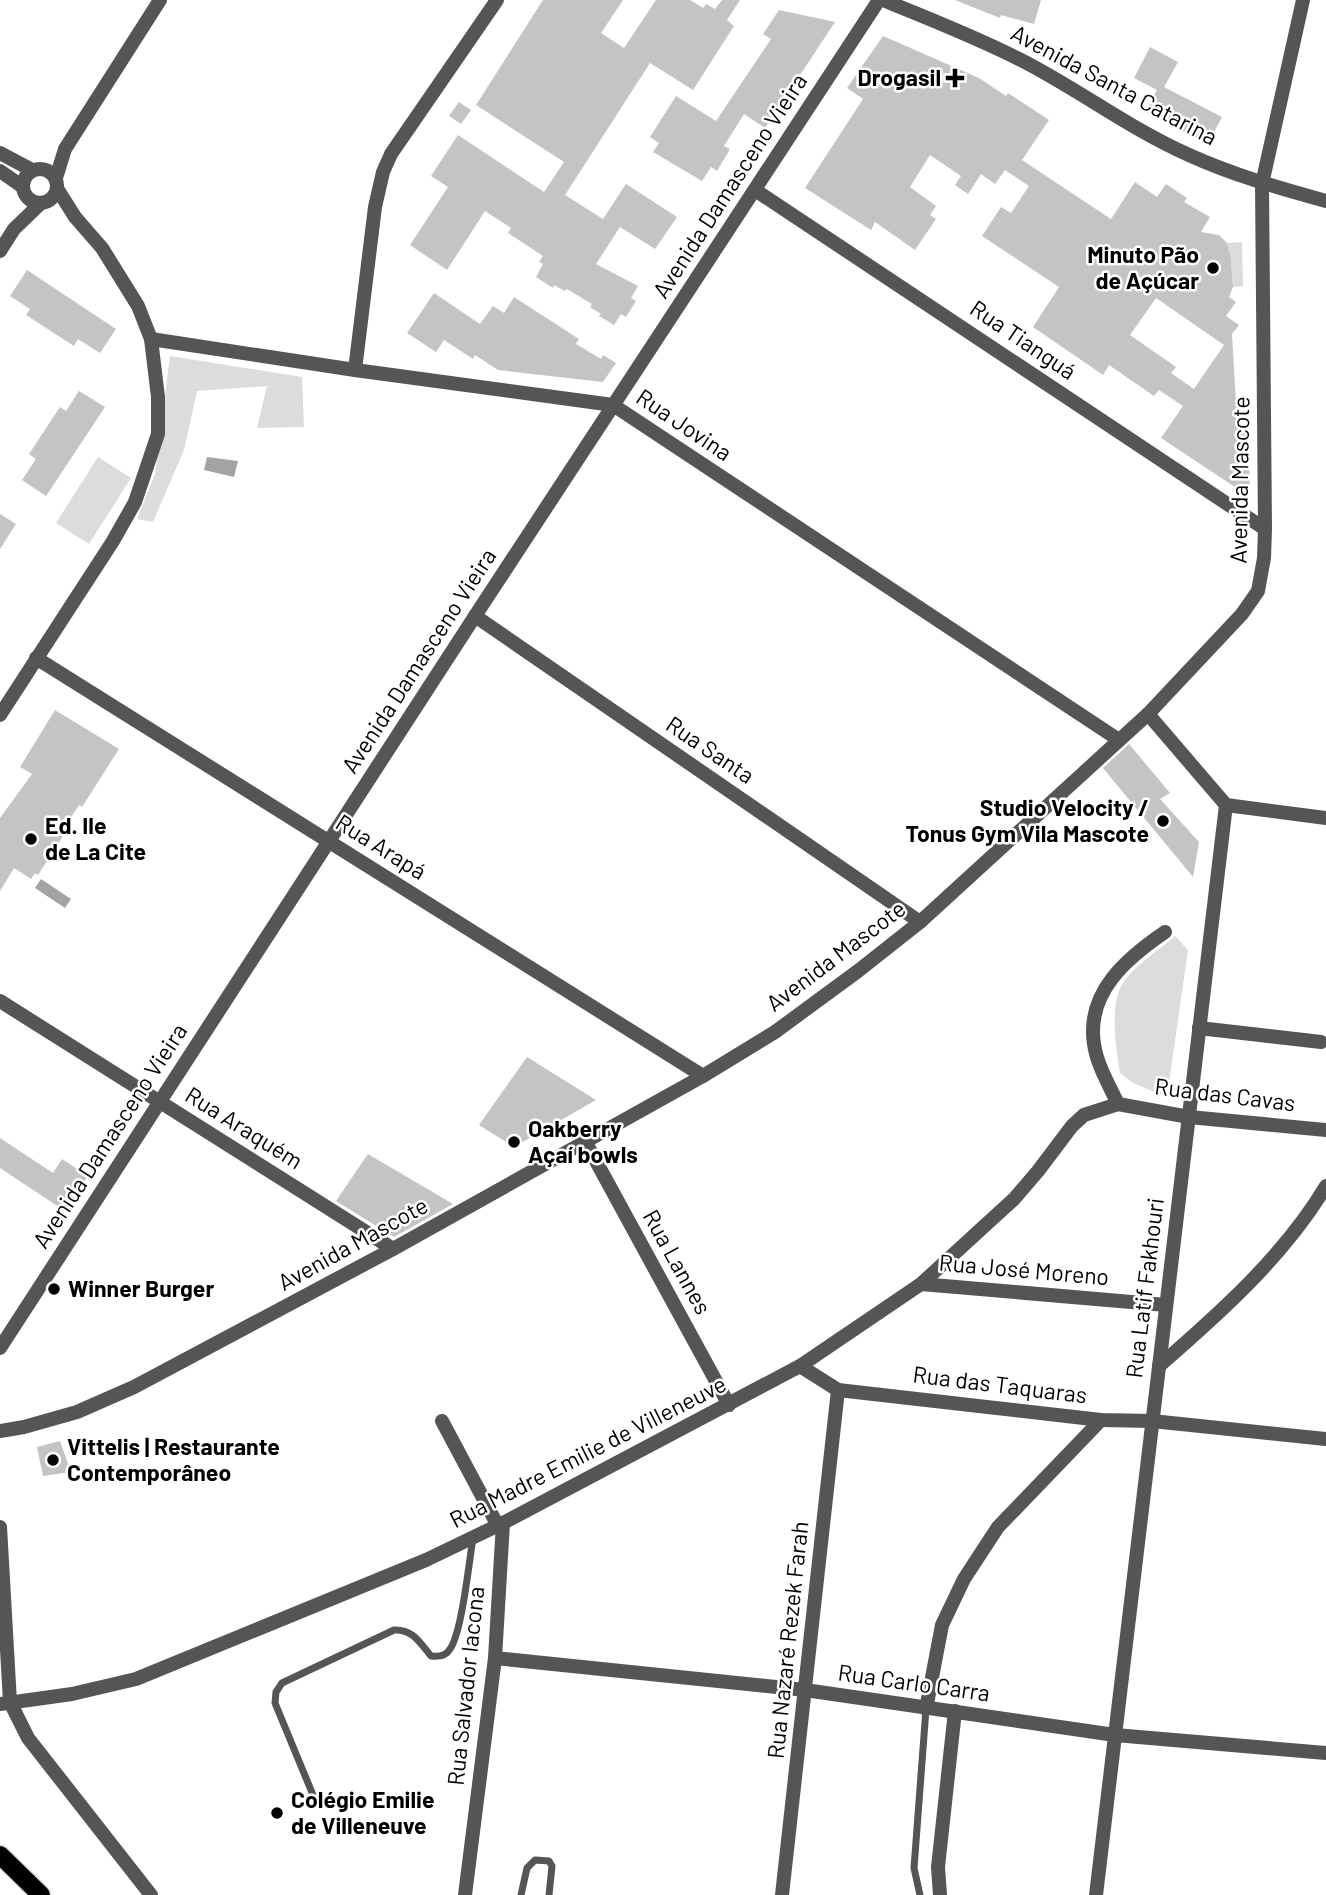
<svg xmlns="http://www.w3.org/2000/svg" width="1326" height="1895" viewBox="0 0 1326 1895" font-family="Barlow,sans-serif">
	<rect width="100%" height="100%" fill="#fff"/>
	<!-- green -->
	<g fill="#dcdcdc">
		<path d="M 1242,242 L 1243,286 L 1233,287 L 1231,259 L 1227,243 Z"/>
		<path d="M 170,356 L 302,377 L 304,427 L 257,428 L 267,386 L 197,391 L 184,450 L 153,522 L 137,519 L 155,474 Z"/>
		<path d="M 98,457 L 131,478 L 89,544 L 56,523 Z"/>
		<path d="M 1175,936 L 1188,950 L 1167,1097 L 1133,1083 L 1120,1073 C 1116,1046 1108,1003 1125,980 C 1138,963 1159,950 1175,936 Z"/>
	</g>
	<!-- water -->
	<g fill="#a3a3a3">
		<path d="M 207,457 L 238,461 L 234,477 L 204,470 Z"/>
		<path d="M 41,879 L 71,899 L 65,908 L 35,888 Z"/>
	</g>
	<!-- building -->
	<g fill="#c4c4c4" fill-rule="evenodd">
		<path d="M 543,0 L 623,0 L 601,33 L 624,48 L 656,0 L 690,0 L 703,8 L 706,4 L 715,9 L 722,0 L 740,0 L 727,20 L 734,26 L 693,90 L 650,63 L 565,195 L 603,219 L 626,184 L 677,217 L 655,249 L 620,227 L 596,264 L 638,286 L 631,298 L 636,301 L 626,317 L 621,314 L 614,325 L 599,316 L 601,314 L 590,307 L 592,304 L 567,289 L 565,291 L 554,285 L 553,288 L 536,277 L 543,264 L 539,262 L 543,256 L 508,233 L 511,228 L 485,211 L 447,270 L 410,245 L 448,187 L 431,176 L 458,135 L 544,192 L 564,162 L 476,105 Z"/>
		<path d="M 955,0 L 1041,0 L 1034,24 L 1001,15 L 1000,18 Z"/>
		<path d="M 779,10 L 835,22 L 765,128 L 744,114 L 724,146 L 730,149 L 717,171 L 711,167 L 702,181 L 653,152 L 659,143 L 650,137 L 676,96 L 716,121 L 771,39 L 763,34 Z"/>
		<path d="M 883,36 L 979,78 L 1006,96 L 1008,93 L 1049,120 L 1022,160 L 1111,219 L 1135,182 L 1157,197 L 1166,184 L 1187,198 L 1184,202 L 1210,217 L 1201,232 L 1219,235 L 1227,243 L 1231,259 L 1233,287 L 1229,297 L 1236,302 L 1226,316 L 1239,325 L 1232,334 L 1237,420 L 1248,427 L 1250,497 L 1161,438 L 1183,406 L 1159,390 L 1154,396 L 1109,365 L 1103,375 L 1033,327 L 1059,287 L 982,236 L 1001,207 L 1011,213 L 1029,186 L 1005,170 L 995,184 L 981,174 L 968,194 L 955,185 L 961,176 L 930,155 L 910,187 L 936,206 L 930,215 L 936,219 L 915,250 L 875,222 L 871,230 L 805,188 L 863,99 L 847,88 ZM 1156,298 L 1224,345 L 1194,389 L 1171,373 L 1176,367 L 1130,335 Z"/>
		<path d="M 1150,47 L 1178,62 L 1164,87 L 1222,117 L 1208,144 L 1145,112 L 1157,90 L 1134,78 Z"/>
		<path d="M 459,102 L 471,110 L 461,124 L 449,116 Z"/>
		<path d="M 27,270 L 116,329 L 100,353 L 78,339 L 74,346 L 26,315 L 30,309 L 10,296 Z"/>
		<path d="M 434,293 L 480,324 L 493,306 L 504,313 L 514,297 L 579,339 L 576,344 L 601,359 L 603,355 L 616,363 L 603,382 L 498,370 L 475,355 L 473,359 L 444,340 L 436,352 L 407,333 Z"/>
		<path d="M 79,391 L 105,407 L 46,496 L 22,480 L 36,459 L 29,454 L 60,407 L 66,411 Z"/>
		<path d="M 0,514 L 16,524 L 0,549 Z"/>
		<path d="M 55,710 L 119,749 L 82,807 L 79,805 L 62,831 L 65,833 L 38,875 L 35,873 L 31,879 L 14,868 L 0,891 L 0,818 L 32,774 L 20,767 Z"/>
		<path d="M 1129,744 L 1170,793 L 1160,799 L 1199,842 L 1193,877 L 1103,768 Z"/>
		<path d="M 527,1057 L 596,1100 L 514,1147 L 479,1125 Z"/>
		<path d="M 0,1138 L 53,1173 L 62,1159 L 88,1176 L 65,1211 L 0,1168 Z"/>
		<path d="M 368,1154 L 453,1204 L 394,1237 L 336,1201 Z"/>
		<path d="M 60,1441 L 71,1472 L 43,1476 L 37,1447 Z"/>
	</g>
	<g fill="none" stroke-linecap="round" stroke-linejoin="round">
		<defs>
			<path id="primary" d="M 0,1855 L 41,1895"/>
		</defs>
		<!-- primary casing -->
		<use href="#primary" stroke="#dbdbdb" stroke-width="21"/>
		<!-- service -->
		<g stroke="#555" stroke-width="7">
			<path d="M 313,1795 L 275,1703 L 276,1692 L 282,1683 L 394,1630 C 413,1629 420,1643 431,1656 C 439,1657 446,1656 450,1649 C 462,1632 469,1562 473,1538"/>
			<path d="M 521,1895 L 527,1868 L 535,1860 L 549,1861 L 552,1866 L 549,1895"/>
			<path d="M 920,1895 L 914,1868 L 926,1709"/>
		</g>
		<!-- minor -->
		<g stroke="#555" stroke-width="14">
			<path d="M 0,153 L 32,170"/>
			<circle cx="40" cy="186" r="17"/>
			<path d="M 0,171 L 23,187"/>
			<path d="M 56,178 L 65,149 L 160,0"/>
			<path d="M 755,190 L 1265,529"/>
			<path d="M 0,251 L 14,229 L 40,204"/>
			<path d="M 151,339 L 355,370 L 613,405 L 1119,740"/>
			<path d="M 355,370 L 375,207 L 383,172 L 391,154 L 497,0"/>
			<path d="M 475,616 L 920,922"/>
			<path d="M 36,658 L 703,1076"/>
			<path d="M 0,715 L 113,541 L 135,502 L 158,434 L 158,397 L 151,339 L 138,306 L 102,248 L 75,217 L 58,190"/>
			<path d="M 1226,805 L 1326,818"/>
			<path d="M 0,1001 L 393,1249"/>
			<path d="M 1199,1028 L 1321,1042"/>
			<path d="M 1118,1104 C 1109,1085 1097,1065 1094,1044 C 1086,992 1127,958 1165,932"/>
			<path d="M 585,1141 L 729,1405"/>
			<path d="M 921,1284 L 1166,1305"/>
			<path d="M 0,1348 L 475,616 L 879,0"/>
			<path d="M 800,1366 L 838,1390 L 1101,1420 L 1152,1421 L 1326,1439"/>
			<path d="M 1159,1366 C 1220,1313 1284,1256 1326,1186"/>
			<path d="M 442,1421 L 498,1526"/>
			<path d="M 0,1431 L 24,1427 L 77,1412 L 134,1387 L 393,1249 L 703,1076 L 775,1032 L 858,971 L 920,922 L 1148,714 L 1242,614 L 1258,591 L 1264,558 L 1265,529 L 1262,184"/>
			<path d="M 0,1527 L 10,1702 L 28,1738 L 151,1895"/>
			<path d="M 495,1658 L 805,1690 L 1115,1735 L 1326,1753"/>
			<path d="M 0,1704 L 72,1694 L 136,1679 L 426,1560 L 503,1523 L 800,1366 L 921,1284 L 1014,1199 L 1038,1171 L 1072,1126 L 1084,1115 L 1118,1104 L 1189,1117 L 1326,1130"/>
			<path d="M 926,1709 L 942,1625 L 964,1579 L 998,1527 L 1101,1420"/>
			<path d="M 465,1895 L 495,1658 L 503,1523"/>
			<path d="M 782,1895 L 838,1390"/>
			<path d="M 940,1895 L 938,1867 L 955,1711"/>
			<path d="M 1096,1895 L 1226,805 L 1148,714"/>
		</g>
		<!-- tertiary -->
		<g stroke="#555" stroke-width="14">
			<path d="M 883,0 C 930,19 976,37 1021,60 C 1078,89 1130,129 1189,155 C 1233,175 1279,188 1326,201"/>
			<path d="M 1262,184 L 1303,0"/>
		</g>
		<!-- primary -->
		<use href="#primary" stroke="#000" stroke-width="18"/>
	</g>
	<!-- markers -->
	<g fill="#000" stroke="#fff" stroke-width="2.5">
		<path d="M951.5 67.5h7v7h7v7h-7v7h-7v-7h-7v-7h7z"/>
		<circle cx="1213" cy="268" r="7"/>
		<circle cx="1163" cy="821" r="7"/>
		<circle cx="31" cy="839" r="7"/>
		<circle cx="514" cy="1142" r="7"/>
		<circle cx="54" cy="1289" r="7"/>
		<circle cx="53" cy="1460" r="7"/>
		<circle cx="277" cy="1813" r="7"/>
	</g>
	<g text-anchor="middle" stroke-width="5" stroke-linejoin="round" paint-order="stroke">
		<!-- poi labels -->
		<g font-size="23" font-weight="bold" fill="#000" stroke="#fff" text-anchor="start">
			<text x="941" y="86" text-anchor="end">Drogasil</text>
			<text x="1199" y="263" text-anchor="end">Minuto Pão<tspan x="1199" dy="26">de Açúcar</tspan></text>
			<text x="1149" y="816" text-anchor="end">Studio Velocity /<tspan x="1149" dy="26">Tonus Gym Vila Mascote</tspan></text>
			<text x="45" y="834">Ed. Ile<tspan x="45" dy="26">de La Cite</tspan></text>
			<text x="528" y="1137">Oakberry<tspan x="528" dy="26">Açaí bowls</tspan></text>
			<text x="68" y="1297">Winner Burger</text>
			<text x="67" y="1455">Vittelis | Restaurante<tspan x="67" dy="26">Contemporâneo</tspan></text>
			<text x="291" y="1808">Colégio Emilie<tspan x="291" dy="26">de Villeneuve</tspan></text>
		</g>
		<!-- street labels -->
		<g font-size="23" fill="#000" stroke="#fff">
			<text transform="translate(1114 85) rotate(28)" y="8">Avenida Santa Catarina</text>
			<text transform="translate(730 186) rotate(-57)" y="8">Avenida Damasceno Vieira</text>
			<text transform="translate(1023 340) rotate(34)" y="8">Rua Tianguá</text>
			<text transform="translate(684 425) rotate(34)" y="8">Rua Jovina</text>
			<text transform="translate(1240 480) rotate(-89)" y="8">Avenida Mascote</text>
			<text transform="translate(419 661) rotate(-57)" y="8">Avenida Damasceno Vieira</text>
			<text transform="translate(710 750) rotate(34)" y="8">Rua Santa</text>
			<text transform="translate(381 847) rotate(32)" y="8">Rua Arapá</text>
			<text transform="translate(836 956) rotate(-37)" y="8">Avenida Mascote</text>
			<text transform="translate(1225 1095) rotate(7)" y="8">Rua das Cavas</text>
			<text transform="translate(244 1128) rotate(32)" y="8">Rua Araquém</text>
			<text transform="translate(110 1136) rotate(-57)" y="8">Avenida Damasceno Vieira</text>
			<text transform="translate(353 1244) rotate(-29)" y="8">Avenida Mascote</text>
			<text transform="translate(677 1262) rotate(61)" y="8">Rua Lannes</text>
			<text transform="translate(1024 1270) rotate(5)" y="8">Rua José Moreno</text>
			<text transform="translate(1145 1288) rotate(-83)" y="8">Rua Latif Fakhouri</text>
			<text transform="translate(1000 1385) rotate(7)" y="8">Rua das Taquaras</text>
			<text transform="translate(588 1452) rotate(-27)" y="8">Rua Madre Emilie de Villeneuve</text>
			<text transform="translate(788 1640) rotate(-84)" y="8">Rua Nazaré Rezek Farah</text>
			<text transform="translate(914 1683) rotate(8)" y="8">Rua Carlo Carra</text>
			<text transform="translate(466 1686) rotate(-84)" y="8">Rua Salvador Iacona</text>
		</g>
	</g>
</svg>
